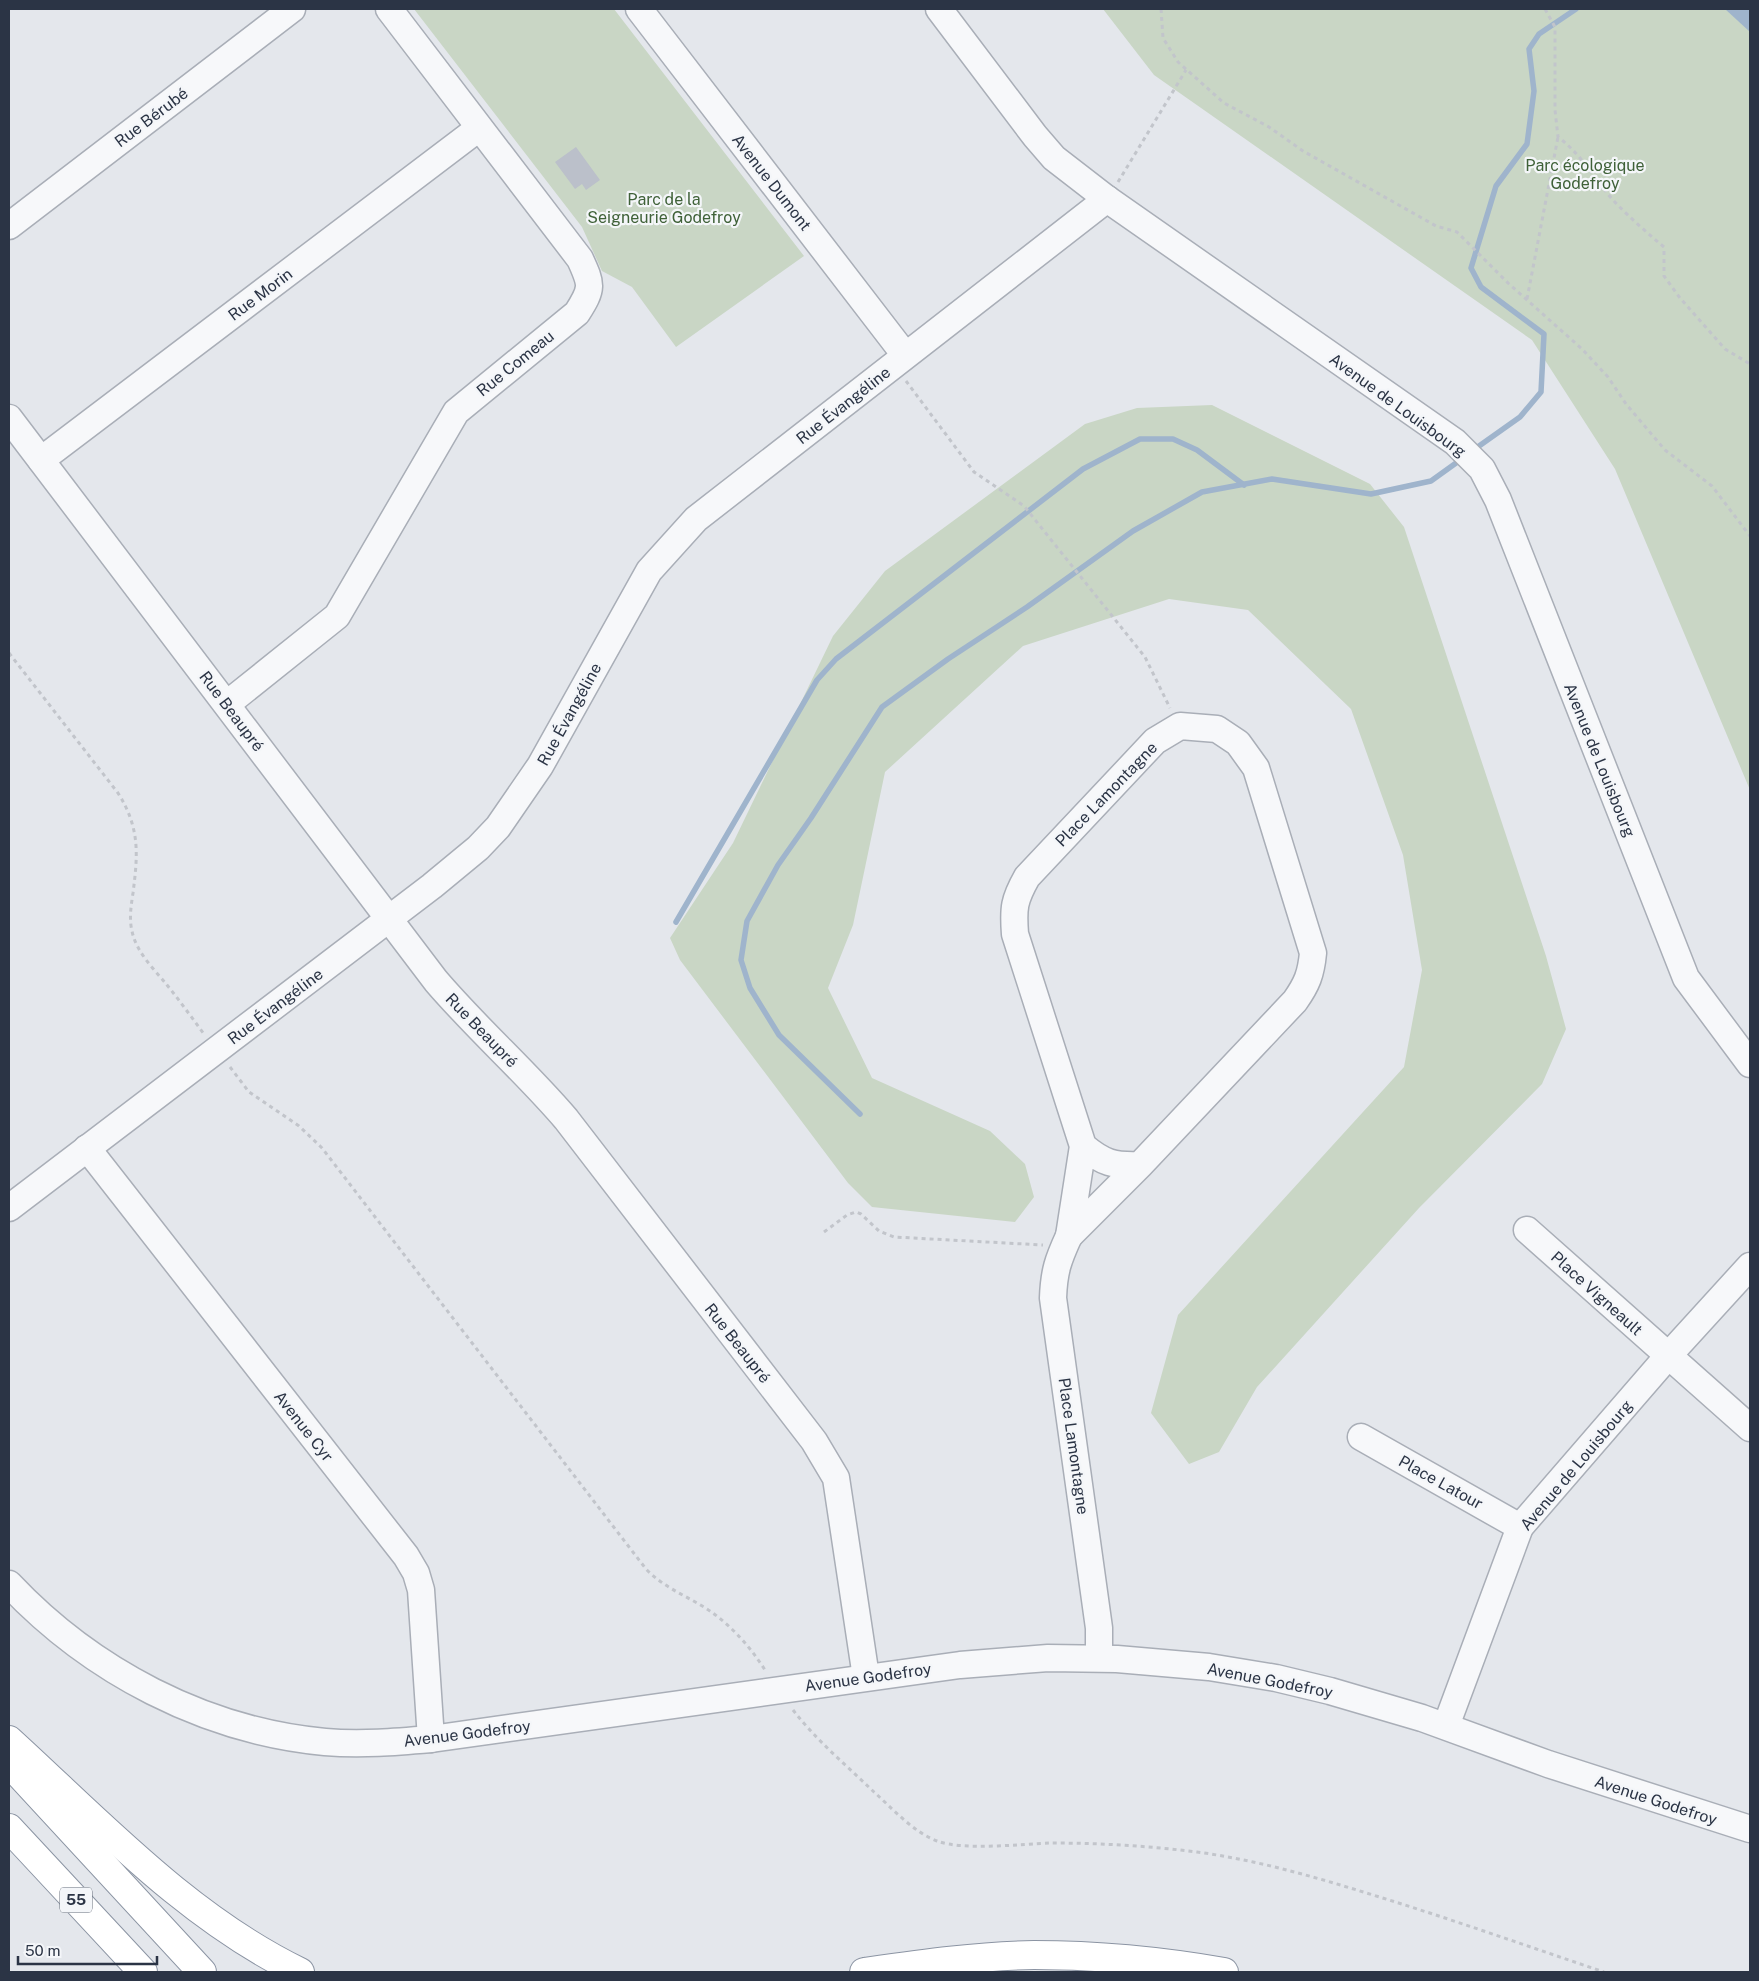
<svg xmlns="http://www.w3.org/2000/svg" width="1759" height="1981" viewBox="0 0 1759 1981" font-family="'Public Sans',sans-serif">
	<rect width="100%" height="100%" fill="#e4e7ec"/>
	<!-- green -->
	<g fill="#c9d6c5">
		<path d="M 414,9 L 614,9 L 804,256 L 676,347 L 632,287 L 602,271 L 582,227 Z"/>
		<path d="M 1103,9 L 1750,9 L 1750,790 L 1615,469 L 1532,340 L 1154,75 Z"/>
		<path d="M 1212,405 L 1370,484 L 1404,527 L 1546,956 L 1566,1029 L 1542,1084 L 1419,1208 L 1257,1387 L 1219,1452 L 1189,1464 L 1151,1413 L 1178,1315 L 1404,1067 L 1422,970 L 1403,855 L 1351,709 L 1248,610 L 1169,599 L 1023,646 L 885,772 L 853,925 L 828,988 L 872,1078 L 990,1131 L 1025,1164 L 1034,1197 L 1015,1222 L 872,1207 L 848,1183 L 680,960 L 670,938 L 733,843 L 833,636 L 885,571 L 1085,424 L 1137,408 Z"/>
	</g>
	<!-- water -->
	<path fill="#9fb4cc" d="M 1725,9 L 1750,9 L 1750,32 Z"/>
	<g fill="none" stroke-linecap="round" stroke-linejoin="round">
		<!-- stream -->
		<g stroke="#9fb4cc" stroke-width="5.5">
			<path d="M 1472,451 L 1520,417 L 1541,392 L 1544,334 L 1481,287 L 1471,268 L 1496,186 L 1527,144 L 1534,91 L 1529,49 L 1539,34 L 1576,9"/>
			<path d="M 676,922 L 817,680 L 836,659 L 1083,469 L 1140,439 L 1173,439 L 1197,450 L 1244,485"/>
			<path d="M 860,1114 L 779,1035 L 750,988 L 741,960 L 747,921 L 778,865 L 811,818 L 882,707 L 948,659 L 1027,607 L 1133,531 L 1202,492 L 1272,479 L 1371,494 L 1431,481 L 1463,458"/>
		</g>
	</g>
	<!-- building -->
	<path fill="#bbc0ca" d="M 576,147 L 600,180 L 586,190 L 582,184 L 575,189 L 555,162 Z"/>
	<g fill="none" stroke-linecap="round" stroke-linejoin="round">
		<defs>
			<g id="minor">
				<path d="M 639,9 L 905,355"/>
				<path d="M 939,9 L 1035,136 L 1054,158 L 1107,199 L 1455,442 L 1482,469 L 1498,500 L 1686,978 L 1750,1064"/>
				<path d="M 9,226 L 292,9"/>
				<path d="M 9,418 L 436,981 C 477,1029 525,1071 566,1119 L 814,1441 L 836,1478 L 866,1677"/>
				<path d="M 41,460 L 479,128"/>
				<path d="M 227,704 L 337,616 L 456,412 L 577,313 C 593,288 592,285 580,259 L 389,9"/>
				<path d="M 1083,1146 L 1069,1236 L 1140,1165 L 1295,1001 C 1307,984 1311,974 1313,953 L 1256,768 L 1238,743 L 1217,729 L 1180,726 L 1155,741 L 1027,877 C 1014,900 1013,908 1015,934 L 1083,1146 C 1103,1163 1114,1166 1140,1165"/>
				<path d="M 87,1148 L 406,1556 L 416,1573 L 421,1590 L 431,1739"/>
				<path d="M 9,1208 L 432,886 L 478,848 L 498,827 L 540,766 L 649,571 L 696,519 L 1107,199"/>
				<path d="M 1527,1230 L 1750,1428"/>
				<path d="M 1069,1236 C 1058,1260 1054,1271 1053,1298 L 1099,1628 L 1099,1658"/>
				<path d="M 1361,1437 L 1520,1527"/>
				<path d="M 9,1584 C 91,1671 205,1731 325,1742 C 361,1745 396,1742 431,1739 L 960,1665 L 1048,1658 L 1117,1659 L 1209,1667 L 1276,1678 L 1330,1691 L 1422,1718 L 1548,1764 L 1750,1829"/>
				<path d="M 1446,1726 L 1520,1527 L 1668,1356 L 1750,1266"/>
			</g>
			<g id="highway">
				<path d="M 9,1740 C 100,1823 188,1918 300,1972"/>
				<path d="M 9,1763 L 202,1972"/>
				<path d="M 9,1828 L 143,1972"/>
				<path d="M 864,1972 C 921,1964 977,1956 1034,1955 C 1098,1955 1161,1961 1224,1972"/>
			</g>
		</defs>
		<!-- minor casing -->
		<use href="#minor" stroke="#a9aeb7" stroke-width="29"/>
		<!-- highway casing -->
		<use href="#highway" stroke="#8b94a3" stroke-width="30"/>
		<!-- path -->
		<g stroke="#c2c5cb" stroke-width="3" stroke-dasharray="4 4" stroke-linecap="butt">
			<path d="M 1161,9 L 1163,38 L 1178,62 L 1224,103 L 1269,127 L 1303,151 L 1436,226 L 1457,232 L 1508,283 L 1582,349 L 1608,377 L 1626,404 L 1665,450 L 1712,486 L 1750,536"/>
			<path d="M 1545,9 L 1555,27 L 1555,110 L 1558,137 C 1581,154 1594,178 1612,199 C 1628,216 1646,232 1664,247 L 1664,276 L 1680,298 L 1725,349 L 1750,364"/>
			<path d="M 1118,182 L 1186,70"/>
			<path d="M 1527,299 L 1558,137"/>
			<path d="M 906,381 L 974,472 L 1024,506 L 1145,657 L 1170,708"/>
			<path d="M 9,653 L 118,793 C 140,828 138,854 133,893 C 131,906 129,919 132,931 C 136,952 154,969 167,985 C 180,1001 192,1018 204,1034"/>
			<path d="M 230,1067 L 249,1092 L 299,1126 L 322,1148 L 646,1569 C 662,1586 684,1595 704,1607 C 729,1623 749,1645 765,1670"/>
			<path d="M 824,1232 L 847,1215 L 856,1212 L 861,1214 L 879,1231 L 894,1237 L 1043,1245"/>
			<path d="M 793,1710 C 816,1740 847,1766 874,1792 C 893,1809 913,1832 937,1841 C 964,1851 1020,1844 1051,1843 C 1100,1843 1149,1846 1197,1852 C 1257,1860 1315,1877 1373,1895 C 1451,1919 1527,1946 1604,1972"/>
		</g>
		<!-- minor -->
		<use href="#minor" stroke="#f7f8fa" stroke-width="26"/>
		<!-- highway -->
		<use href="#highway" stroke="#fff" stroke-width="28"/>
	</g>
	<g text-anchor="middle" stroke-width="4.5" stroke-linejoin="round" paint-order="stroke">
		<!-- shield labels -->
		<rect fill="#f4f6f9" stroke="#676e7b" stroke-width="1" x="60" y="1887.5" width="32" height="25" rx="4"/>
		<g font-size="15" font-weight="bold" fill="#2b3445">
			<text x="76" y="1905">55</text>
		</g>
		<!-- street labels -->
		<g font-size="16" fill="#2b3445" stroke="#f4f6f9">
			<text transform="translate(151 117) rotate(-37)" y="6">Rue Bérubé</text>
			<text transform="translate(772 182) rotate(52)" y="6">Avenue Dumont</text>
			<text transform="translate(260 294) rotate(-37)" y="6">Rue Morin</text>
			<text transform="translate(515 363) rotate(-39)" y="6">Rue Comeau</text>
			<text transform="translate(843 405) rotate(-38)" y="6">Rue Évangéline</text>
			<text transform="translate(1398 405) rotate(36)" y="6">Avenue de Louisbourg</text>
			<text transform="translate(232 711) rotate(53)" y="6">Rue Beaupré</text>
			<text transform="translate(569 714) rotate(-61)" y="6">Rue Évangéline</text>
			<text transform="translate(1600 760) rotate(68)" y="6">Avenue de Louisbourg</text>
			<text transform="translate(1106 794) rotate(-46)" y="6">Place Lamontagne</text>
			<text transform="translate(275 1006) rotate(-37)" y="6">Rue Évangéline</text>
			<text transform="translate(482 1030) rotate(46)" y="6">Rue Beaupré</text>
			<text transform="translate(1597 1293) rotate(42)" y="6">Place Vigneault</text>
			<text transform="translate(738 1343) rotate(52)" y="6">Rue Beaupré</text>
			<text transform="translate(304 1426) rotate(52)" y="6">Avenue Cyr</text>
			<text transform="translate(1074 1446) rotate(82)" y="6">Place Lamontagne</text>
			<text transform="translate(1576 1465) rotate(-50)" y="6">Avenue de Louisbourg</text>
			<text transform="translate(1441 1482) rotate(29)" y="6">Place Latour</text>
			<text transform="translate(868 1677) rotate(-8)" y="6">Avenue Godefroy</text>
			<text transform="translate(1270 1680) rotate(11)" y="6">Avenue Godefroy</text>
			<text transform="translate(467 1733) rotate(-7)" y="6">Avenue Godefroy</text>
			<text transform="translate(1656 1800) rotate(18)" y="6">Avenue Godefroy</text>
		</g>
		<!-- park labels -->
		<g font-size="16" fill="#3f6138" stroke="#f4f6f9">
			<text x="1585" y="171">Parc écologique<tspan x="1585" dy="18">Godefroy</tspan></text>
			<text x="664" y="205">Parc de la<tspan x="664" dy="18">Seigneurie Godefroy</tspan></text>
		</g>
	</g>
	<!-- border -->
	<rect width="1759" height="1981" fill="none" stroke="#2b3445" stroke-width="20"/>
	<!-- scale -->
	<path d="M18 1956v8h139v-8" fill="none" stroke="#2b3445" stroke-width="2.5"/>
	<text x="25" y="1956" font-size="15" fill="#2b3445" stroke="#f4f6f9" stroke-width="4" paint-order="stroke">50 m</text>
</svg>
